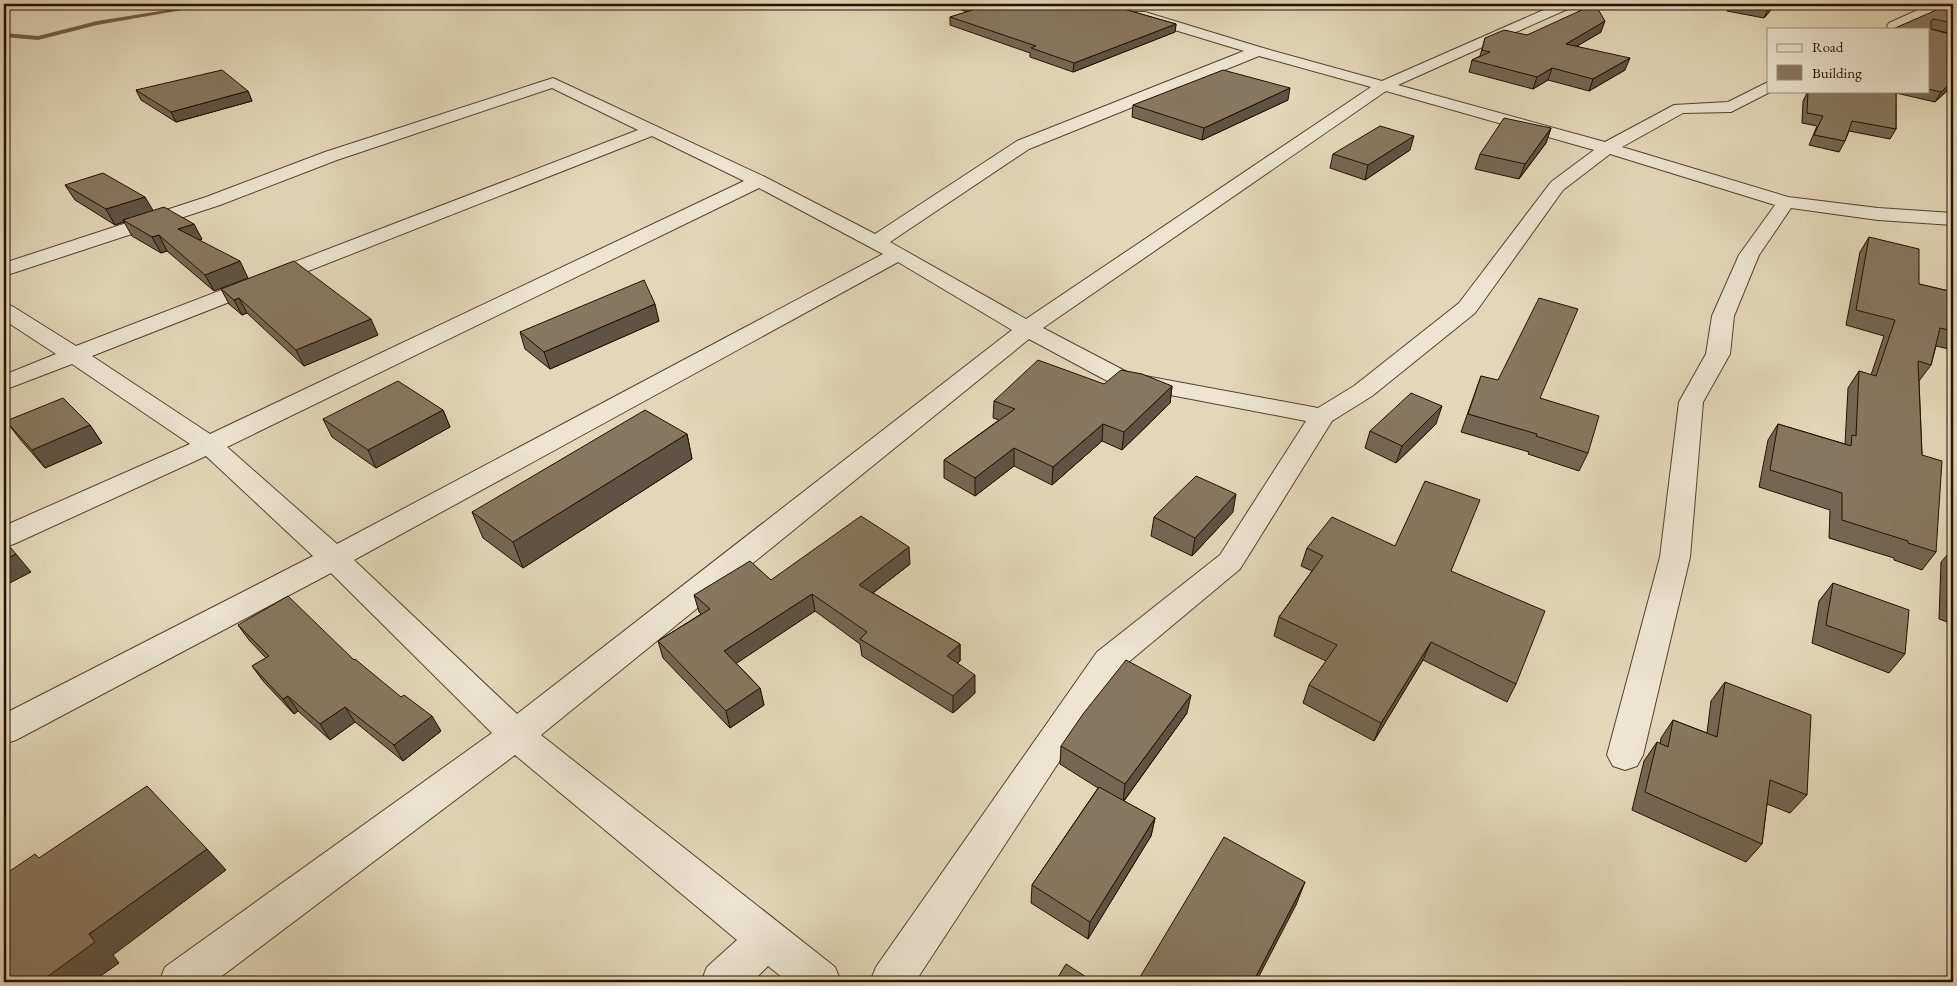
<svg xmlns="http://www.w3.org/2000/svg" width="1957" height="986" viewBox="0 0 1957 986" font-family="'EB Garamond',serif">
	<rect width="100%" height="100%" fill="#e3d7b9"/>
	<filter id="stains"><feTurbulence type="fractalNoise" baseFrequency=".004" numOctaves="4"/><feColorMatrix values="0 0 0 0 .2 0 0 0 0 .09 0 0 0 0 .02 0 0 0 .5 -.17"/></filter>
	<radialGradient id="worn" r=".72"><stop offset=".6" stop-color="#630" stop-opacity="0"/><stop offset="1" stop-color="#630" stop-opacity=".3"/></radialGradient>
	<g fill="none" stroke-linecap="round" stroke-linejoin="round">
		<!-- stream -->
		<path fill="#715e49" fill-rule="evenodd" d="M 205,4 L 216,4 L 97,25 L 38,40 L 4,37 L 4,33 L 38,36 L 97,21 Z"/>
		<defs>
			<g id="minor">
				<path d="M 1107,4 L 1126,4 C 1123,10 1114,11 1107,10 L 1106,7 Z"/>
				<path d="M 1557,4 L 1573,4 L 1572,7 L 1398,85 L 1605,142 L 1674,105 L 1728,102 L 1768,82 L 1768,91 L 1772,91 L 1731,112 L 1683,113 L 1622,147 L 1788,197 L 1878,208 L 1953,213 L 1953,225 L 1878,220 L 1791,208 L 1759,255 L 1734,316 L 1730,354 L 1703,402 L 1690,557 L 1643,755 L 1637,766 L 1625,770 L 1613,766 L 1607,755 L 1660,557 L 1679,402 L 1706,354 L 1712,316 L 1739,255 L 1775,205 L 1610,154 L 1563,190 L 1475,313 L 1372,396 L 1332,421 L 1240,569 L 1119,670 L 915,982 L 870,982 L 876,967 L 1097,652 L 1220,555 L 1306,421 L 1113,384 L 1029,339 L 541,735 L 835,967 L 841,982 L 788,982 L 768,966 L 752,982 L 701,982 L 707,967 L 737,940 L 515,755 L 214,982 L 159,982 L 165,967 L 492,733 L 331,573 L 16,740 L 4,744 L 4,714 L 313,556 L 206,456 L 14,544 L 4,547 L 4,526 L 190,444 L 72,364 L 4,390 L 4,375 L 56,354 L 4,320 L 4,304 L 12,306 L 76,346 L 638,130 L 552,88 L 337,160 L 220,205 L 4,276 L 4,263 L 206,197 L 325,152 L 553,78 L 765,177 L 875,234 L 1017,141 L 1244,51 L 1135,18 L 1133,15 L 1135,12 L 1145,12 L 1263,48 L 1382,81 ZM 1259,56 L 1371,87 L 1026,319 L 890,242 L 1029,149 ZM 1386,91 L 1594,150 L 1551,182 L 1459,303 L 1354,386 L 1318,408 L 1129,373 L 1043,328 ZM 652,136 L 744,181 L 210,434 L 92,356 ZM 759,188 L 883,254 L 337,544 L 227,447 ZM 898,262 L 1012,330 L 517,714 L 354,560 Z"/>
				<path d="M 1931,4 L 1947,4 L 1946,7 L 1899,29 L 1889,29 L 1887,26 L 1889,23 Z"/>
			</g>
		</defs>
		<!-- minor casing -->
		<use href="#minor" stroke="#55412e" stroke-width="2"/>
		<!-- minor -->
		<use href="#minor" fill="#ede5d2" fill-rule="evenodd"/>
	</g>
	<!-- wall -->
	<g fill="#756653" stroke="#260f00">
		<path d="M 945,4 L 1106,4 L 1176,24 L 1175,32 L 1073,72 L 1030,57 L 1030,53 L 950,25 L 950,17 L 967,12 Z"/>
		<path d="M 1728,4 L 1776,4 L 1764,18 L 1727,11 Z"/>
		<path d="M 1953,4 L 1953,34 L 1931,29 L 1953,35 L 1953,87 L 1951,87 L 1935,102 L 1896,93 L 1896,129 L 1890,139 L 1849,131 L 1845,141 L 1839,152 L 1809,145 L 1817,126 L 1802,123 L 1803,101 L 1808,91 L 1928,91 L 1928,29 L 1893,29 Z"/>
		<path d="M 1601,32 L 1577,46 L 1625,70 L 1589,91 L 1548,80 L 1533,89 L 1469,72 L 1472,60 L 1480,56 L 1485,38 L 1527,35 Z"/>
		<path d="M 136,90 L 248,91 L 252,101 L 176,122 L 141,100 Z"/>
		<path d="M 1288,100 L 1202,140 L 1132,117 L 1133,105 Z"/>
		<path d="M 1551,128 L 1546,143 L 1519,179 L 1475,169 L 1480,154 Z"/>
		<path d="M 1410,150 L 1365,180 L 1330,168 L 1333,154 Z"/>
		<path d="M 65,185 L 153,211 L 202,239 L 200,240 L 214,291 L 167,251 L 161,253 L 132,236 L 124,222 L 115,225 L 75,200 Z"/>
		<path d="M 1869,237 L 1919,284 L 1953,292 L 1953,350 L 1936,346 L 1931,365 L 1919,381 L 1922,455 L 1936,552 L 1922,570 L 1894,560 L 1894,558 L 1829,538 L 1830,510 L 1759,487 L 1768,440 L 1778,424 L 1845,444 L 1848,388 L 1859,371 L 1871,375 L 1884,336 L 1846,325 L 1860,252 Z"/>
		<path d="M 221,289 L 378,335 L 304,366 L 247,313 L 242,315 L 229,304 Z"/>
		<path d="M 659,321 L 550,369 L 525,349 L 520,332 Z"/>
		<path d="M 1481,376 L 1540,398 L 1588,453 L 1579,471 L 1528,454 L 1529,452 L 1461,432 Z"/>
		<path d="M 1104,384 L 1172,386 L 1170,403 L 1122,450 L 1102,441 L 1052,485 L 1014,466 L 975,496 L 944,478 L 944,460 L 999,420 L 993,418 L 994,401 Z"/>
		<path d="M 443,410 L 450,427 L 376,468 L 332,437 L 323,419 Z"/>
		<path d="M 6,421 L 90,425 L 102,443 L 45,468 L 19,438 Z"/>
		<path d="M 1436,424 L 1396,463 L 1365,448 L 1370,431 Z"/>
		<path d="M 687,434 L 692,459 L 523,568 L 483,538 L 472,512 Z"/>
		<path d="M 1233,512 L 1192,556 L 1151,536 L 1154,517 Z"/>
		<path d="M 1307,548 L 1451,571 L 1516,684 L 1507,702 L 1423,660 L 1374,741 L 1303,703 L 1309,685 L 1326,661 L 1274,636 L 1279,617 L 1312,571 L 1301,566 Z"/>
		<path d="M 1949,553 L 1953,554 L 1953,624 L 1939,619 L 1941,562 Z"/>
		<path d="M 910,564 L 873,593 L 960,644 L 960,661 L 957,663 L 975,693 L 953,713 L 862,656 L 860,644 L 815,611 L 736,663 L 760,688 L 764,705 L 730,728 L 663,658 L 658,641 L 701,614 L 699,612 L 694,595 L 771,580 Z"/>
		<path d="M 1833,583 L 1905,654 L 1889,673 L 1812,643 L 1819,601 Z"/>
		<path d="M 238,625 L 354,660 L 441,731 L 403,761 L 355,722 L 330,740 L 298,711 L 294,714 L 263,681 L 252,666 L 266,658 L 249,640 Z"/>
		<path d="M 1725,682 L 1807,795 L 1790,813 L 1767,804 L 1762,844 L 1746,862 L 1632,810 L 1644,761 L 1657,742 L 1660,744 L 1661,738 L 1673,720 L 1707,733 L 1711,701 Z"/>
		<path d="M 1187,713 L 1124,801 L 1155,818 L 1151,836 L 1088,939 L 1031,903 L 1032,885 L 1098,788 L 1060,764 L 1061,746 Z"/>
	</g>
	<!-- shaded-wall -->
	<g fill="#5f5343" stroke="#260f00">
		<path d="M 1772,4 L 1776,4 L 1764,18 L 1768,9 Z"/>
		<path d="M 1605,21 L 1601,32 L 1562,55 L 1566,44 Z"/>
		<path d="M 1176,24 L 1175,32 L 1073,72 L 1074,63 Z"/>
		<path d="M 1630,58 L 1625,70 L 1589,91 L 1593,79 Z"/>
		<path d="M 1552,68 L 1548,80 L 1533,89 L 1537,77 Z"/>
		<path d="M 1953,81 L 1953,83 L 1951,87 L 1935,102 L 1941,92 Z"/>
		<path d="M 1290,88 L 1288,100 L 1202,140 L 1204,128 Z"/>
		<path d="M 248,91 L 252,101 L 176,122 L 171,112 Z"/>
		<path d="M 1551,128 L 1546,143 L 1519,179 L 1525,164 Z"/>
		<path d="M 1414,136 L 1410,150 L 1365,180 L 1368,165 Z"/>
		<path d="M 145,197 L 154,212 L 123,220 L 124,222 L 115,225 L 106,209 Z"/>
		<path d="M 194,224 L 202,239 L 187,244 L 178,229 Z"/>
		<path d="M 159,235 L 167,251 L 161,253 L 152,237 Z"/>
		<path d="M 240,261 L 248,278 L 214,291 L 205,275 Z"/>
		<path d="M 239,298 L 247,313 L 242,315 L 234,300 Z"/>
		<path d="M 655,304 L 659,321 L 550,369 L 544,352 Z"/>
		<path d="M 371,319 L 378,335 L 304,366 L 296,350 Z"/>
		<path d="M 1172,386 L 1170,403 L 1122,450 L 1124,432 Z"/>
		<path d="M 1442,406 L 1436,424 L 1396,463 L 1402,446 Z"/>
		<path d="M 443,410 L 450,427 L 376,468 L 368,450 Z"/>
		<path d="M 1103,424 L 1102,441 L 1052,485 L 1053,467 Z"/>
		<path d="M 90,425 L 102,443 L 45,468 L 32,450 Z"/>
		<path d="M 687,434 L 692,459 L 523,568 L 513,542 Z"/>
		<path d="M 1014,448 L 1014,466 L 975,496 L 975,478 Z"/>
		<path d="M 1236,494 L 1233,512 L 1192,556 L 1195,538 Z"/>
		<path d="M 909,547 L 910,564 L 861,602 L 859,585 Z"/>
		<path d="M 16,554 L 31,572 L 4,586 L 4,560 Z"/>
		<path d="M 812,594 L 815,611 L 728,669 L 724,651 Z"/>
		<path d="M 1431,642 L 1423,660 L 1374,741 L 1381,723 Z"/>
		<path d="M 960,644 L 960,661 L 947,674 L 947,656 Z"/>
		<path d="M 975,675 L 975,693 L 953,713 L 953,696 Z"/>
		<path d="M 760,688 L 764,705 L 730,728 L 726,711 Z"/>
		<path d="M 1191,695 L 1187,713 L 1123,802 L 1125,784 Z"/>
		<path d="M 288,696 L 298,711 L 294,714 L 283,699 Z"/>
		<path d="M 345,707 L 355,722 L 330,740 L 320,724 Z"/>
		<path d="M 432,716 L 441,731 L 403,761 L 394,745 Z"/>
		<path d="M 1155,818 L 1151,836 L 1088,939 L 1090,922 Z"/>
		<path d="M 207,849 L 226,870 L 113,955 L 119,963 L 92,982 L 40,982 L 89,934 Z"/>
		<path d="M 1305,882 L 1296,905 L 1256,982 L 1253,982 Z"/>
	</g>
	<!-- building -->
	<g fill="#887760" stroke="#260f00">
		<path d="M 967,4 L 1106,4 L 1176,24 L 1074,63 L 1031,48 L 1036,46 L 950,17 L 979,8 Z"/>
		<path d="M 1595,4 L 1605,21 L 1566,44 L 1630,58 L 1593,79 L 1552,68 L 1537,77 L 1472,60 L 1490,52 L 1482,50 L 1485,38 L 1504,30 L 1527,35 Z"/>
		<path d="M 1740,4 L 1772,4 L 1768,9 Z"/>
		<path d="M 1950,4 L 1953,4 L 1953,23 L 1933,19 L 1931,21 L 1931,29 L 1953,35 L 1953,81 L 1941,92 L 1928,89 L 1928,29 L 1893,29 Z"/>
		<path d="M 222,70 L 248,91 L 171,112 L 136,90 Z"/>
		<path d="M 1223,70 L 1290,88 L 1204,128 L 1133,105 Z"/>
		<path d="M 1808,91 L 1896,91 L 1896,129 L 1852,121 L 1845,141 L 1814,135 L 1823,116 L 1807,113 Z"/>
		<path d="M 1504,118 L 1551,128 L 1525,164 L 1480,154 Z"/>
		<path d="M 1380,126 L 1414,136 L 1368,165 L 1333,154 Z"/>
		<path d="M 103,173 L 145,197 L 106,209 L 65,185 Z"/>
		<path d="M 164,207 L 194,224 L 178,229 L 240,261 L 205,275 L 159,235 L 152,237 L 123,220 Z"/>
		<path d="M 1869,237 L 1919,249 L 1919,284 L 1953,292 L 1953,331 L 1940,328 L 1931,365 L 1918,361 L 1922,455 L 1942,461 L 1936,552 L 1908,543 L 1908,541 L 1842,520 L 1842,493 L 1770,470 L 1778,424 L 1851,446 L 1852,435 L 1856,436 L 1859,371 L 1876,376 L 1895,320 L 1856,310 Z"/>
		<path d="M 294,261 L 371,319 L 296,350 L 239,298 L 234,300 L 221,289 Z"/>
		<path d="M 644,280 L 655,304 L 544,352 L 520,332 Z"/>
		<path d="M 1539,298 L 1578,309 L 1540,398 L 1599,416 L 1588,453 L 1536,436 L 1537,434 L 1468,414 L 1481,376 L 1498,380 Z"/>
		<path d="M 1038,360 L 1104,384 L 1121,370 L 1142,374 L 1172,386 L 1124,432 L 1103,424 L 1053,467 L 1014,448 L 975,478 L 944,460 L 1015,409 L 994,401 Z"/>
		<path d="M 398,381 L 443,410 L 368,450 L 323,419 Z"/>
		<path d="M 1411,393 L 1442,406 L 1402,446 L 1370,431 Z"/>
		<path d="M 63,398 L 90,425 L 32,450 L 6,421 Z"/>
		<path d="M 645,410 L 687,434 L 513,542 L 472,512 Z"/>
		<path d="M 1196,476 L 1236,494 L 1195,538 L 1154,517 Z"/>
		<path d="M 1425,481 L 1480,500 L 1451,571 L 1545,611 L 1516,684 L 1431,642 L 1381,723 L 1309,685 L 1337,645 L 1279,617 L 1323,556 L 1307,548 L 1332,517 L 1395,546 Z"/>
		<path d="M 861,516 L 909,547 L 859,585 L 960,644 L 947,656 L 975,675 L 953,696 L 860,639 L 867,632 L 812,594 L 724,651 L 760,688 L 726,711 L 658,641 L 710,609 L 694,595 L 750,561 L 771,580 Z"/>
		<path d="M 4,540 L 16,554 L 4,560 Z"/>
		<path d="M 1949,553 L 1953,554 L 1953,612 L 1947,610 Z"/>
		<path d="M 1833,583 L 1909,610 L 1905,654 L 1826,625 Z"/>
		<path d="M 288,596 L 354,660 L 355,659 L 401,697 L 404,695 L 432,716 L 394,745 L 345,707 L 320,724 L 288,696 L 283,699 L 252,666 L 269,656 L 238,625 Z"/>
		<path d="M 1126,660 L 1191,695 L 1125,784 L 1061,746 L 1083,714 Z"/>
		<path d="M 1725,682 L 1811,715 L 1807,795 L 1770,780 L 1762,844 L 1645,792 L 1657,742 L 1668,747 L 1673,720 L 1717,737 Z"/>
		<path d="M 147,786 L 207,849 L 89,934 L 95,942 L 40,982 L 4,982 L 4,875 L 35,854 L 39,858 Z"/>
		<path d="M 1099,787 L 1155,818 L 1090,922 L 1032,885 Z"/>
		<path d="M 1224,837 L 1305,882 L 1253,982 L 1137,982 Z"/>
		<path d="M 1066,964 L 1094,982 L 1055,982 Z"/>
	</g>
	<!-- margin -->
	<rect width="1957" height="986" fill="none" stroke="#e3d7b9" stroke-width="20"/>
	<rect x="5" y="5" width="1947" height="976" fill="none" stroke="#260f00" stroke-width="2.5"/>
	<rect x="10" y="10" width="1937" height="966" fill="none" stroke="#260f00"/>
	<!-- legend -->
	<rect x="1767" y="28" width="162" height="65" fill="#ede5d2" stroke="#9d8f7e"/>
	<rect x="1777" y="44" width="25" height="8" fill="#ede5d2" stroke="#9d8f7e"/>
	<text x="1812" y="52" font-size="15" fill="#260f00">Road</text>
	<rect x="1777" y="65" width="25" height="15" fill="#887760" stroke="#9d8f7e"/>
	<text x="1812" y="78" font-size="15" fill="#260f00">Building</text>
	<rect width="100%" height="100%" filter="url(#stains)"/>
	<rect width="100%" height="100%" fill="url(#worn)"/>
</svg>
